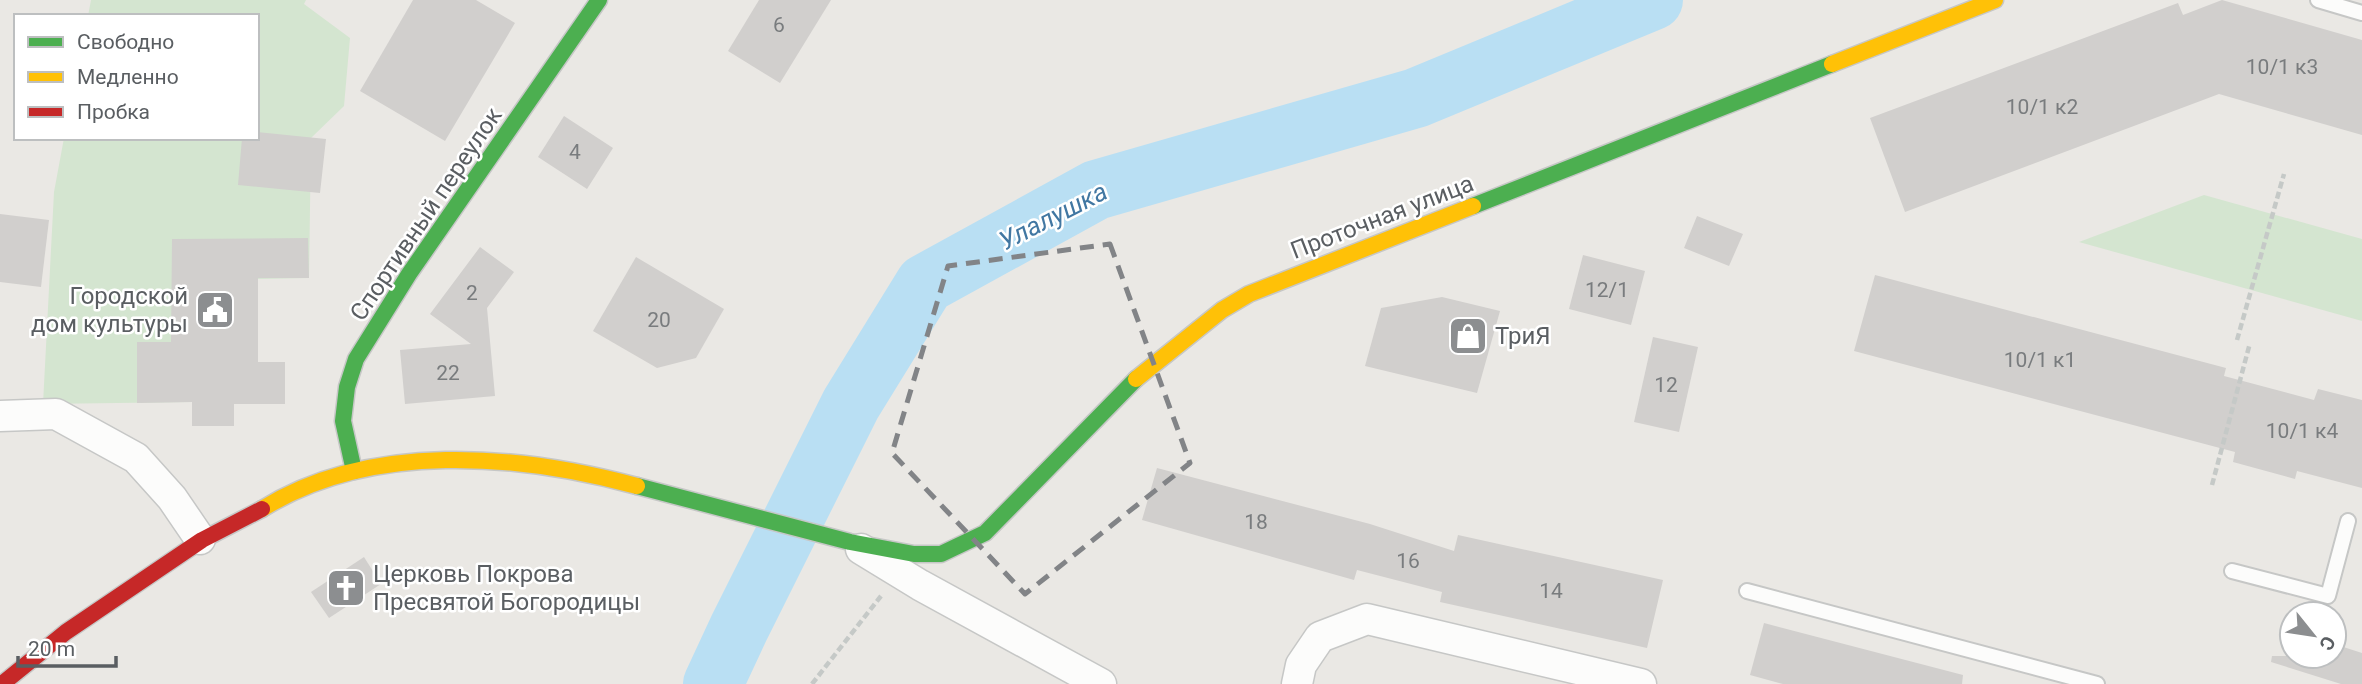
<svg xmlns="http://www.w3.org/2000/svg" width="2362" height="684" viewBox="0 0 2362 684" font-family="Roboto,sans-serif">
	<rect width="100%" height="100%" fill="#eae8e4"/>
	<!-- green -->
	<g fill="#d4e5d0">
		<path d="M 91,0 L 306,0 L 304,4 L 350,38 L 344,106 L 311,138 L 309,278 L 258,279 L 258,362 L 285,362 L 285,404 L 234,404 L 234,426 L 192,426 L 192,402 L 43,404 L 54,192 L 64,138 L 257,138 L 257,16 L 88,16 Z"/>
		<path d="M 2204,195 L 2362,239 L 2362,321 L 2079,242 Z"/>
	</g>
	<g fill="none" stroke-linecap="round" stroke-linejoin="round">
		<!-- river -->
		<path stroke="#b9dff3" stroke-width="60" d="M 713,684 L 739,628 L 851,404 L 925,284 L 1096,190 L 1416,98 L 1653,0"/>
	</g>
	<!-- building -->
	<g fill="#d1cfcd">
		<path d="M 413,0 L 476,0 L 515,23 L 445,141 L 360,91 Z"/>
		<path d="M 759,0 L 831,0 L 780,83 L 728,51 Z"/>
		<path d="M 2222,0 L 2362,40 L 2362,135 L 2219,94 L 1905,212 L 1870,118 L 2178,3 L 2183,15 Z"/>
		<path d="M 564,116 L 613,148 L 587,189 L 538,157 Z"/>
		<path d="M 257,132 L 326,139 L 320,193 L 238,185 L 242,138 L 257,138 Z"/>
		<path d="M 0,214 L 49,220 L 41,287 L 0,282 Z"/>
		<path d="M 1697,216 L 1743,234 L 1729,266 L 1684,248 Z"/>
		<path d="M 308,238 L 309,278 L 258,278 L 258,362 L 285,362 L 285,404 L 234,404 L 234,426 L 192,426 L 192,402 L 137,403 L 137,342 L 171,342 L 172,239 Z"/>
		<path d="M 480,247 L 514,272 L 487,308 L 495,396 L 405,404 L 400,350 L 471,344 L 430,314 Z"/>
		<path d="M 1583,255 L 1645,271 L 1631,325 L 1569,309 Z"/>
		<path d="M 636,257 L 724,309 L 696,358 L 657,368 L 593,331 Z"/>
		<path d="M 1875,275 L 2226,368 L 2224,376 L 2314,400 L 2318,389 L 2362,400 L 2362,488 L 2297,471 L 2295,479 L 2233,462 L 2235,452 L 1854,351 Z"/>
		<path d="M 1442,297 L 1500,311 L 1477,393 L 1365,366 L 1381,308 Z"/>
		<path d="M 1653,337 L 1698,347 L 1679,432 L 1634,422 Z"/>
		<path d="M 1157,468 L 1370,524 L 1454,551 L 1458,535 L 1663,580 L 1647,648 L 1440,602 L 1442,592 L 1357,570 L 1354,580 L 1142,520 Z"/>
		<path d="M 364,557 L 381,584 L 329,618 L 311,592 Z"/>
		<path d="M 1764,623 L 1963,675 L 1962,684 L 1783,684 L 1750,675 Z"/>
		<path d="M 2334,644 L 2362,653 L 2362,684 L 2341,684 L 2271,662 L 2272,656 L 2334,656 Z"/>
	</g>
	<g fill="none" stroke-linecap="round" stroke-linejoin="round">
		<defs>
			<g id="lane">
				<path d="M 2318,0 L 2362,13"/>
				<path d="M 2232,571 L 2328,596 L 2348,521"/>
				<path d="M 1747,591 L 2097,684"/>
			</g>
			<g id="street">
				<path d="M 0,416 L 56,414 L 136,458 L 172,498 L 200,539"/>
				<path d="M 861,549 L 920,585 L 1101,684"/>
				<path d="M 1297,684 L 1301,665 L 1320,637 L 1367,619 L 1641,684"/>
			</g>
			<g id="fast">
				<path d="M 1473,206 L 1832,64"/>
				<path d="M 354,471 L 343,421 L 347,387 L 356,359 L 409,274 L 599,0"/>
				<path d="M 637,486 L 850,542 L 914,554 L 941,554 L 985,533 L 1136,379"/>
			</g>
			<g id="slow">
				<path d="M 1832,64 L 1995,0"/>
				<path d="M 1136,379 L 1222,310 L 1249,294 L 1473,206"/>
				<path d="M 262,509 C 371,441 518,454 637,486"/>
			</g>
			<path id="jam" d="M 2,684 L 66,632 L 202,540 L 262,509"/>
		</defs>
		<!-- lane casing -->
		<use href="#lane" stroke="#c6c7c6" stroke-width="18"/>
		<!-- street casing -->
		<use href="#street" stroke="#c6c7c6" stroke-width="33"/>
		<!-- fast casing -->
		<use href="#fast" stroke="#c6c7c6" stroke-width="19"/>
		<!-- slow casing -->
		<use href="#slow" stroke="#c6c7c6" stroke-width="19"/>
		<!-- jam casing -->
		<use href="#jam" stroke="#c6c7c6" stroke-width="19"/>
		<!-- path -->
		<g stroke="#c5c9c7" stroke-width="4.5" stroke-dasharray="7 3.5" stroke-linecap="butt">
			<path d="M 2237,340 L 2284,174"/>
			<path d="M 2212,485 L 2250,343"/>
			<path d="M 812,684 L 881,596"/>
		</g>
		<!-- lane -->
		<use href="#lane" stroke="#fcfcfb" stroke-width="14"/>
		<!-- street -->
		<use href="#street" stroke="#fcfcfb" stroke-width="30"/>
		<!-- fast -->
		<use href="#fast" stroke="#4caf50" stroke-width="16"/>
		<!-- slow -->
		<use href="#slow" stroke="#ffc107" stroke-width="16"/>
		<!-- jam -->
		<use href="#jam" stroke="#c62828" stroke-width="16"/>
	</g>
	<!-- marked area -->
	<path fill="none" stroke="#828487" stroke-width="5" stroke-dasharray="14 9" stroke-linejoin="round" d="M 1110,244 L 1190,463 L 1025,594 L 892,453 L 948,266 Z"/>
	<!-- icons -->
	<defs>
		<symbol id="civic-square" viewBox="-11 -11 22 22"><rect x="-9" y="-9" width="18" height="18" rx="4" fill="#8c8e90" stroke="#fff"/><path d="M-.6-6.5H3V-4.5H.6V-3L4-1V1h2V6H-6V1h2V-1L-.6-3ZM-1.2 2.5V6h2.4V2.5Z" fill="#fff"/></symbol>
		<symbol id="shop-square" viewBox="-11 -11 22 22"><rect x="-9" y="-9" width="18" height="18" rx="4" fill="#8c8e90" stroke="#fff"/><path d="M-5-2.5h2.3a2.7 3.5 0 0 1 5.4 0H5L5.5 6h-11ZM-1.5-2.5h3a1.5 2.3 0 0 0-3 0Z" fill="#fff"/></symbol>
		<symbol id="church-square" viewBox="-11 -11 22 22"><rect x="-9" y="-9" width="18" height="18" rx="4" fill="#8c8e90" stroke="#fff"/><path d="M-1.2-6h2.4v3.5h3.3v2.4h-3.3V6h-2.4V-.1h-3.3v-2.4h3.3Z" fill="#fff"/></symbol>
	</defs>
	<g fill-rule="evenodd">
		<use href="#civic-square" x="193" y="288" width="44" height="44"/>
		<use href="#shop-square" x="1446" y="314" width="44" height="44"/>
		<use href="#church-square" x="324" y="566" width="44" height="44"/>
	</g>
	<g text-anchor="middle" stroke-width="5" stroke-linejoin="round" paint-order="stroke">
		<!-- number labels -->
		<g font-size="21" fill="#797c7e">
			<text x="779" y="32">6</text>
			<text x="2282" y="74">10/1 к3</text>
			<text x="2042" y="114">10/1 к2</text>
			<text x="575" y="159">4</text>
			<text x="1607" y="297">12/1</text>
			<text x="472" y="300">2</text>
			<text x="659" y="327">20</text>
			<text x="2040" y="367">10/1 к1</text>
			<text x="448" y="380">22</text>
			<text x="1666" y="392">12</text>
			<text x="2302" y="438">10/1 к4</text>
			<text x="1256" y="529">18</text>
			<text x="1408" y="568">16</text>
			<text x="1551" y="598">14</text>
		</g>
		<!-- street labels -->
		<g font-size="24" fill="#5a5e62" stroke="#fff">
			<text transform="translate(426 214) rotate(-56)" y="8">Спортивный переулок</text>
			<text transform="translate(1382 217) rotate(-21)" y="8">Проточная улица</text>
		</g>
		<!-- poi labels -->
		<g font-size="24" fill="#5a5e62" stroke="#fff" text-anchor="start">
			<text x="188" y="304" text-anchor="end">Городской<tspan x="188" dy="28">дом культуры</tspan></text>
			<text x="1495" y="344">ТриЯ</text>
			<text x="373" y="582">Церковь Покрова<tspan x="373" dy="28">Пресвятой Богородицы</tspan></text>
		</g>
		<!-- water labels -->
		<g font-size="26" font-style="italic" fill="#4177a2" stroke="#fff">
			<text transform="translate(1053 216) rotate(-27)" y="9">Улалушка</text>
		</g>
	</g>
	<!-- legend -->
	<rect x="14" y="14" width="245" height="126" fill="#ffffff" stroke="#bdbfc0" stroke-width="2"/>
	<rect x="28" y="37" width="35" height="10" fill="#4caf50" stroke="#bdbfc0" stroke-width="2"/>
	<text x="77" y="49" font-size="21" fill="#5a5e62">Свободно</text>
	<rect x="28" y="72" width="35" height="10" fill="#ffc107" stroke="#bdbfc0" stroke-width="2"/>
	<text x="77" y="84" font-size="21" fill="#5a5e62">Медленно</text>
	<rect x="28" y="107" width="35" height="10" fill="#c62828" stroke="#bdbfc0" stroke-width="2"/>
	<text x="77" y="119" font-size="21" fill="#5a5e62">Пробка</text>
	<!-- north arrow -->
	<g transform="translate(2313 635) rotate(120)"><circle r="33" fill="#ffffff" stroke="#bdbfc0" stroke-width="2"/>
	<path d="M0-5L12 26L0 18L-12 26Z" fill="#8c8e90"/>
	<text y="-10" font-size="19" font-weight="bold" text-anchor="middle" fill="#5a5e62">С</text>
	</g>
	<!-- scale -->
	<path d="M18 656v10h98v-10" fill="none" stroke="#5a5e62" stroke-width="3.5"/>
	<text x="28" y="656" font-size="21" fill="#5a5e62" stroke="#ffffff" stroke-width="5" paint-order="stroke">20 m</text>
</svg>
